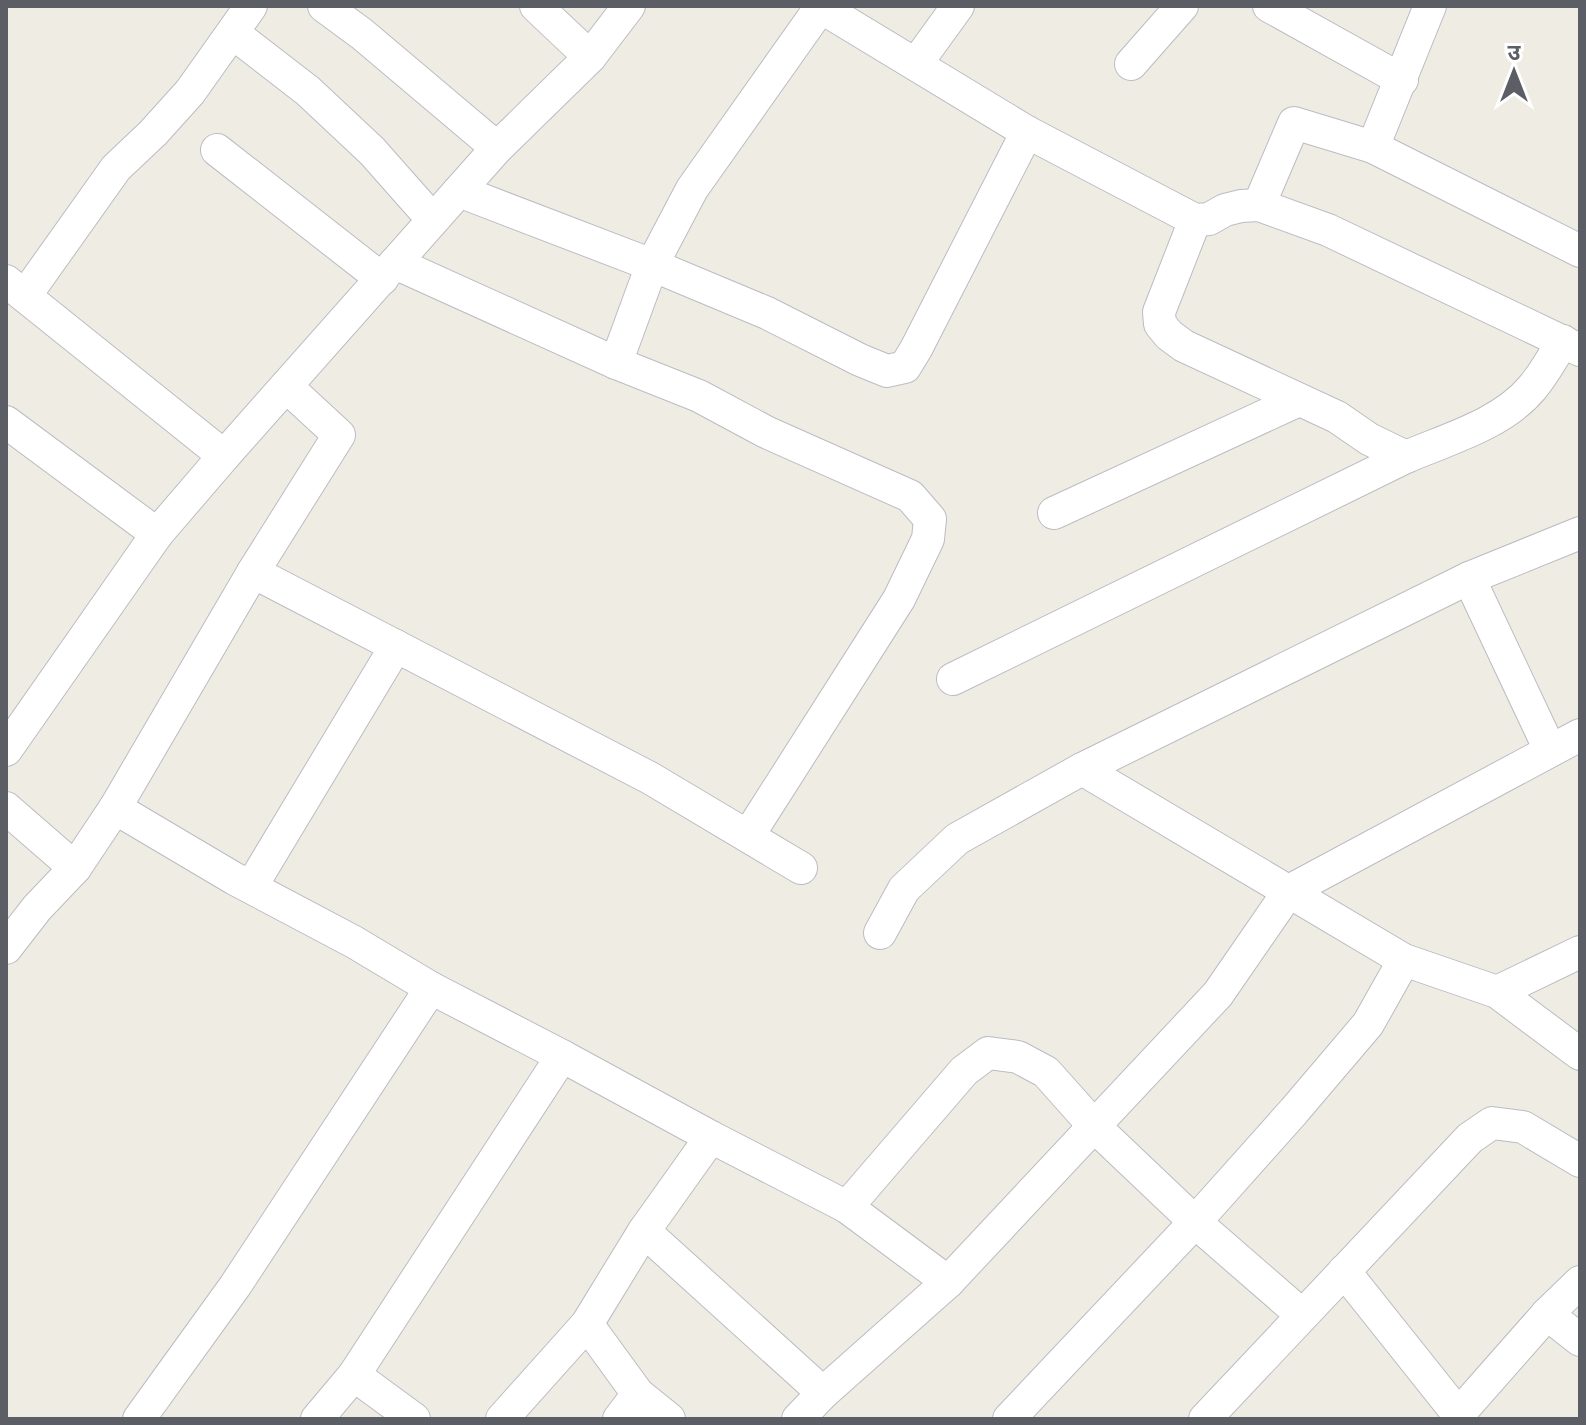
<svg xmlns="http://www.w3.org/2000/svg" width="1586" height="1425" viewBox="0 0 1586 1425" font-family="Karla,'Noto Sans Devanagari',sans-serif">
	<rect width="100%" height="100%" fill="#efede3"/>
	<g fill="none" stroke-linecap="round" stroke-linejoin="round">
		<defs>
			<g id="minor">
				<path d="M 324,6 L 362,34 L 497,148"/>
				<path d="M 536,6 L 590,57"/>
				<path d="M 819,6 L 1027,132 L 1195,220 L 1209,219 L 1225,210 L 1241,206 L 1259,205 L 1328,230 L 1580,350"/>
				<path d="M 1269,6 L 1402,80"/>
				<path d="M 233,33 L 308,91 L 372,151 L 433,220"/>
				<path d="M 916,64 L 958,6"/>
				<path d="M 1131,64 L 1182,6"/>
				<path d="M 1373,147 L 1430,6"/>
				<path d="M 217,150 L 382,279"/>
				<path d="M 459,191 L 652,265 L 767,313 L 860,360 L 887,371 L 905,367 L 916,349 L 1027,132"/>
				<path d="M 1259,205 L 1294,123 L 1373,147 L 1580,251"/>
				<path d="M 1195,220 L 1159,312 L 1160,324 L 1169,335 L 1184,346 L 1337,417 L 1369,439 L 1406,457"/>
				<path d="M 395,263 L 616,363 L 699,396 L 766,432 L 910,496 L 930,519 L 928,539 L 899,599 L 748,836"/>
				<path d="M 6,281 L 224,456 L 157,534 L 6,750"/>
				<path d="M 25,296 L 116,168 L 153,133 L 190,92 L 251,6"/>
				<path d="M 616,363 L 652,265 L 692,189 L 820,8"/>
				<path d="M 6,422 L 157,534"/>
				<path d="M 224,456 L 497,148 L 590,57 L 629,6"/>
				<path d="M 1054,513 L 1299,400"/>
				<path d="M 253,572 L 650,778 L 801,868"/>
				<path d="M 1469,578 L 1550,750"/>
				<path d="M 953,679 L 1406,457 C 1448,439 1502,424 1532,388 C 1544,374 1553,357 1563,341"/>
				<path d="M 1082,769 L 1404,960 L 1497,992 L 1580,1054"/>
				<path d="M 6,808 L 75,868"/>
				<path d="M 115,808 L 235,879 L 354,942 L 431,988 L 562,1056"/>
				<path d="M 251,887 L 396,646"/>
				<path d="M 880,933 L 904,889 L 957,839 L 1082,769 L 1469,578 L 1580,533"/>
				<path d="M 6,948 L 37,908 L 75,868 L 115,808 L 253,572 L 339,435 L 286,386"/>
				<path d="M 1497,992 L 1580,952"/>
				<path d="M 847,1207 L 964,1071 L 988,1053 L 1018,1057 L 1046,1072 L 1095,1127 L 1195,1222 L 1302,1315"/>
				<path d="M 644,1231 L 823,1393"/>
				<path d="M 1344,1271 L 1462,1419"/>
				<path d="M 948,1282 L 1218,994 L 1289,891 L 1580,735"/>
				<path d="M 1547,1314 L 1580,1340"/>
				<path d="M 587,1324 L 638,1394 L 669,1419"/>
				<path d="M 354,1375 L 414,1419"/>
				<path d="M 1458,1415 L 1547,1314 L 1580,1282"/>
				<path d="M 139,1419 L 235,1286 L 431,988"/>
				<path d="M 317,1419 L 354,1375 L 562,1056 L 711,1137 L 847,1207 L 948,1282 L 823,1393 L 798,1419"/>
				<path d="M 502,1419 L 587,1324 L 644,1231 L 711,1137"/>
				<path d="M 619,1419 L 638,1394"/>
				<path d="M 1009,1419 L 1195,1222 L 1294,1111 L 1368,1024 L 1404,960"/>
				<path d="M 1205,1419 L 1470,1138 L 1492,1123 L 1523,1127 L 1580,1161"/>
			</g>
		</defs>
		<!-- minor casing -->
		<use href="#minor" stroke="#bbbcc2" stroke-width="34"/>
		<!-- minor -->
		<use href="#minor" stroke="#fff" stroke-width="32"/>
	</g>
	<!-- border -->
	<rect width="1586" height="1425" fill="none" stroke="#5b5e64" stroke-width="16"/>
	<!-- north arrow -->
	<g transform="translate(1514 72)" stroke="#ffffff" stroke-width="6" paint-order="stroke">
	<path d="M0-6L14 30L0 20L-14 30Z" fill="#5b5e64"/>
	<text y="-12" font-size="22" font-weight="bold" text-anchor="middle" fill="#5b5e64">उ</text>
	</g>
</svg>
